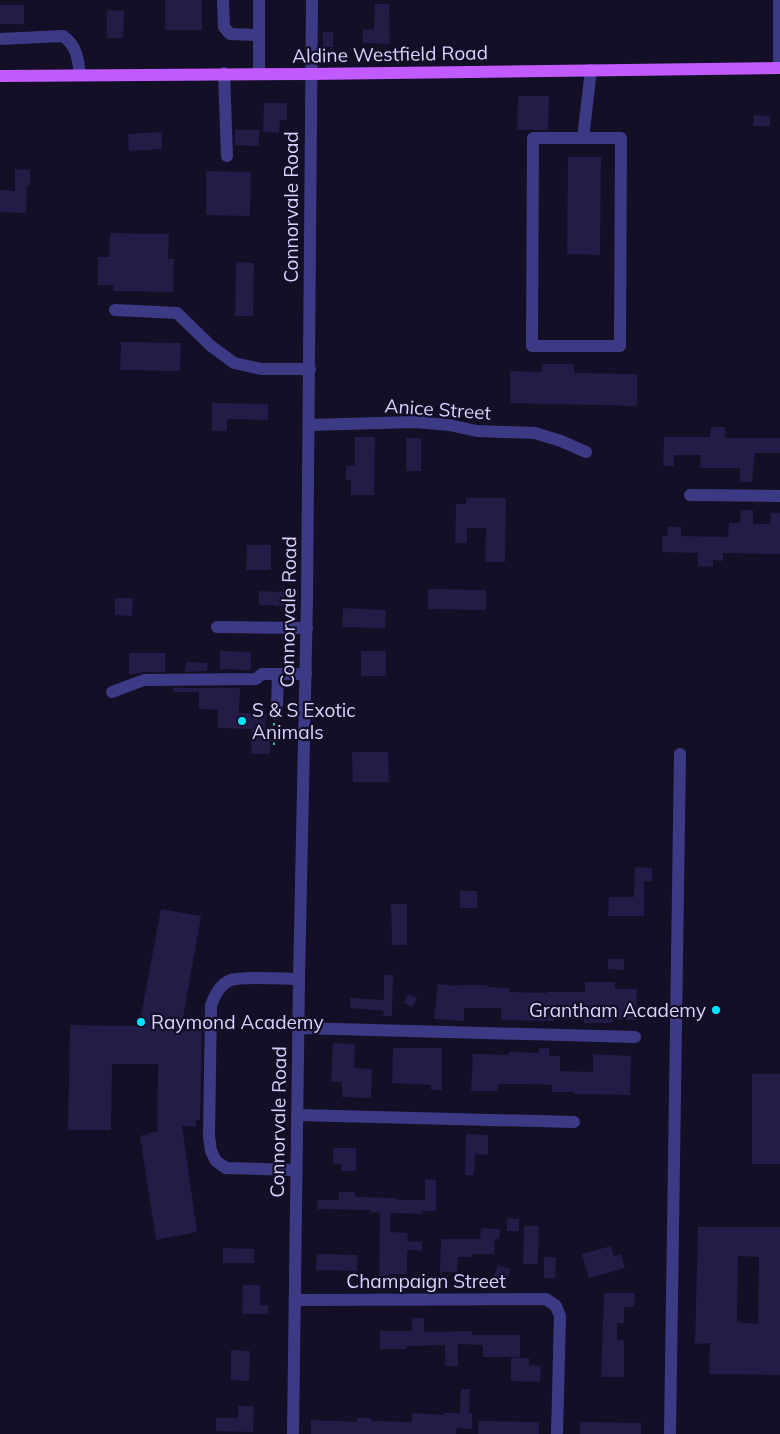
<svg xmlns="http://www.w3.org/2000/svg" width="780" height="1434" viewBox="0 0 780 1434" font-family="Mulish,sans-serif">
	<rect width="100%" height="100%" fill="#130f26"/>
	<!-- building -->
	<g fill="#241b47" fill-rule="evenodd">
		<rect x="165" y="0" width="37" height="30"/>
		<path d="M 375,4 L 389,4 L 390,44 L 363,43 L 363,29 L 374,30 Z"/>
		<rect x="0" y="5" width="24" height="19"/>
		<path d="M 107,10 L 124,11 L 123,38 L 107,38 Z"/>
		<rect x="323" y="32" width="10" height="15"/>
		<path d="M 518,96 L 549,96 L 548,130 L 517,130 Z"/>
		<path d="M 264,103 L 287,103 L 287,120 L 280,120 L 279,133 L 263,132 Z"/>
		<path d="M 754,115 L 770,116 L 770,126 L 753,126 Z"/>
		<path d="M 235,130 L 259,130 L 259,146 L 235,145 Z"/>
		<path d="M 162,132 L 162,149 L 129,151 L 128,134 Z"/>
		<path d="M 568,157 L 601,157 L 600,255 L 567,254 Z"/>
		<path d="M 15,169 L 30,170 L 30,185 L 27,185 L 26,213 L 0,212 L 0,190 L 15,191 Z"/>
		<path d="M 206,171 L 251,172 L 250,216 L 206,215 Z"/>
		<path d="M 110,233 L 169,234 L 168,259 L 174,259 L 173,292 L 113,291 L 113,285 L 98,285 L 98,257 L 109,257 Z"/>
		<path d="M 236,262 L 254,263 L 253,316 L 235,316 Z"/>
		<path d="M 121,342 L 181,343 L 180,371 L 120,370 Z"/>
		<path d="M 542,364 L 574,364 L 574,373 L 637,374 L 637,406 L 510,403 L 510,371 L 542,372 Z"/>
		<path d="M 212,403 L 268,404 L 268,420 L 227,419 L 227,431 L 212,431 Z"/>
		<path d="M 711,427 L 725,427 L 725,438 L 780,438 L 780,453 L 755,453 L 752,482 L 740,482 L 740,468 L 700,468 L 701,455 L 674,455 L 674,466 L 663,466 L 664,437 L 710,437 Z"/>
		<path d="M 355,437 L 375,437 L 374,495 L 351,495 L 351,480 L 346,480 L 346,466 L 355,466 Z"/>
		<rect x="406" y="438" width="15" height="33"/>
		<path d="M 466,498 L 506,498 L 505,562 L 485,562 L 486,528 L 467,528 L 467,543 L 455,543 L 456,504 L 466,504 Z"/>
		<path d="M 741,510 L 753,510 L 753,524 L 770,524 L 771,513 L 780,513 L 780,554 L 723,553 L 723,561 L 713,560 L 713,567 L 698,566 L 698,553 L 662,552 L 662,536 L 667,536 L 668,527 L 681,527 L 681,536 L 728,537 L 729,523 L 740,523 Z"/>
		<path d="M 247,545 L 271,545 L 271,570 L 246,570 Z"/>
		<path d="M 428,589 L 486,590 L 486,610 L 428,609 Z"/>
		<path d="M 259,591 L 285,592 L 285,606 L 259,605 Z"/>
		<path d="M 115,598 L 133,598 L 132,616 L 115,615 Z"/>
		<path d="M 343,608 L 386,610 L 385,628 L 342,627 Z"/>
		<path d="M 220,651 L 251,652 L 251,670 L 220,669 Z"/>
		<rect x="361" y="651" width="25" height="25"/>
		<path d="M 129,653 L 165,653 L 165,672 L 144,672 L 129,675 Z"/>
		<path d="M 186,662 L 208,663 L 207,671 L 185,672 Z"/>
		<path d="M 173,688 L 240,688 L 239,713 L 266,714 L 265,730 L 270,731 L 270,754 L 251,754 L 252,729 L 218,728 L 218,710 L 199,709 L 199,692 L 173,692 Z"/>
		<path d="M 352,752 L 388,752 L 389,782 L 353,782 Z"/>
		<path d="M 635,867 L 652,868 L 652,881 L 644,881 L 644,916 L 608,916 L 609,897 L 634,897 Z"/>
		<rect x="460" y="891" width="17" height="17"/>
		<path d="M 391,904 L 407,904 L 407,945 L 392,945 Z"/>
		<path d="M 161,909 L 201,916 L 181,1030 L 202,1030 L 200,1120 L 196,1120 L 196,1127 L 182,1126 L 197,1232 L 156,1240 L 140,1136 L 157,1131 L 158,1064 L 112,1064 L 111,1130 L 68,1130 L 70,1025 L 139,1026 Z"/>
		<path d="M 608,959 L 624,959 L 624,970 L 608,969 Z"/>
		<path d="M 384,975 L 393,975 L 392,1016 L 383,1016 L 384,1011 L 350,1008 L 350,998 L 384,1000 Z"/>
		<path d="M 585,982 L 615,982 L 615,989 L 637,989 L 636,1020 L 613,1019 L 613,1023 L 584,1023 L 584,1019 L 554,1019 L 554,1021 L 501,1020 L 501,1008 L 464,1008 L 464,1021 L 434,1019 L 438,984 L 458,986 L 458,985 L 487,985 L 487,987 L 509,988 L 509,992 L 547,993 L 547,992 L 585,992 Z"/>
		<path d="M 408,994 L 417,998 L 412,1007 L 404,1003 Z"/>
		<path d="M 333,1043 L 355,1044 L 354,1068 L 372,1069 L 371,1098 L 342,1097 L 342,1082 L 331,1082 Z"/>
		<path d="M 393,1048 L 442,1048 L 442,1090 L 431,1090 L 431,1085 L 392,1083 Z"/>
		<path d="M 539,1048 L 549,1048 L 549,1056 L 560,1056 L 560,1071 L 593,1072 L 593,1054 L 631,1056 L 630,1095 L 574,1094 L 574,1092 L 552,1092 L 552,1085 L 531,1084 L 498,1084 L 498,1091 L 471,1091 L 473,1054 L 509,1055 L 509,1052 L 539,1053 Z"/>
		<rect x="752" y="1074" width="28" height="90"/>
		<path d="M 466,1134 L 488,1135 L 488,1155 L 475,1154 L 474,1175 L 465,1175 Z"/>
		<path d="M 333,1148 L 356,1148 L 356,1171 L 341,1171 L 341,1164 L 333,1164 Z"/>
		<path d="M 425,1179 L 436,1180 L 436,1211 L 423,1211 L 423,1214 L 390,1213 L 390,1232 L 408,1233 L 407,1241 L 422,1242 L 422,1251 L 407,1250 L 407,1274 L 389,1274 L 389,1280 L 379,1280 L 380,1213 L 370,1212 L 371,1210 L 317,1209 L 318,1200 L 339,1200 L 339,1192 L 355,1192 L 355,1197 L 397,1198 L 397,1200 L 425,1200 Z"/>
		<path d="M 507,1218 L 519,1219 L 519,1231 L 507,1231 Z"/>
		<path d="M 524,1226 L 539,1226 L 538,1264 L 523,1264 Z"/>
		<path d="M 698,1227 L 780,1227 L 780,1375 L 709,1374 L 710,1343 L 695,1344 ZM 738,1256 L 759,1257 L 758,1324 L 737,1322 Z"/>
		<path d="M 481,1228 L 500,1229 L 499,1239 L 495,1239 L 494,1254 L 472,1254 L 472,1257 L 458,1257 L 457,1272 L 440,1272 L 441,1239 L 480,1239 Z"/>
		<path d="M 611,1246 L 614,1256 L 621,1254 L 625,1268 L 589,1278 L 582,1254 Z"/>
		<path d="M 223,1248 L 254,1249 L 254,1263 L 223,1263 Z"/>
		<path d="M 317,1254 L 358,1255 L 357,1271 L 316,1270 Z"/>
		<path d="M 544,1257 L 556,1257 L 555,1278 L 544,1278 Z"/>
		<path d="M 498,1265 L 511,1269 L 504,1288 L 491,1284 Z"/>
		<path d="M 243,1285 L 260,1285 L 260,1305 L 268,1305 L 268,1314 L 242,1314 Z"/>
		<path d="M 604,1293 L 635,1293 L 634,1307 L 624,1307 L 624,1323 L 617,1323 L 617,1340 L 624,1340 L 624,1377 L 601,1377 Z"/>
		<path d="M 412,1318 L 424,1318 L 424,1332 L 472,1331 L 472,1335 L 520,1335 L 520,1357 L 483,1357 L 483,1345 L 458,1344 L 458,1366 L 445,1366 L 445,1345 L 406,1346 L 406,1349 L 380,1349 L 380,1331 L 412,1331 Z"/>
		<path d="M 231,1350 L 250,1351 L 249,1381 L 231,1380 Z"/>
		<path d="M 511,1358 L 529,1358 L 529,1365 L 541,1366 L 540,1382 L 511,1381 Z"/>
		<path d="M 461,1389 L 470,1389 L 469,1413 L 472,1413 L 472,1429 L 457,1428 L 456,1434 L 311,1434 L 311,1420 L 357,1422 L 357,1418 L 371,1418 L 371,1421 L 412,1422 L 412,1413 L 444,1415 L 444,1413 L 460,1413 Z"/>
		<path d="M 238,1406 L 254,1406 L 253,1432 L 216,1431 L 216,1418 L 238,1418 Z"/>
		<path d="M 478,1421 L 539,1422 L 539,1434 L 478,1434 Z"/>
		<path d="M 580,1422 L 641,1423 L 641,1434 L 580,1434 Z"/>
	</g>
	<g fill="none" stroke-linecap="round" stroke-linejoin="round">
		<!-- path -->
		<path stroke="#2fb8b0" stroke-width="2" stroke-dasharray="2.5 4" stroke-linecap="butt" d="M 274,745 L 274,719 L 275,718"/>
		<!-- minor -->
		<g stroke="#3d3a85" stroke-width="12">
			<path d="M 223,0 L 224,27 L 230,34 L 259,35"/>
			<path d="M 259,0 L 259,73"/>
			<path d="M 0,39 L 63,36 C 77,46 78,59 80,75"/>
			<path d="M 779,68 L 779,0"/>
			<path d="M 224,73 L 227,156"/>
			<path d="M 533,138 L 621,138 L 620,346 L 532,346 Z"/>
			<path d="M 583,138 L 591,70"/>
			<path d="M 115,310 L 177,313 L 211,346 L 234,363 L 261,369 L 310,369"/>
			<path d="M 309,425 L 415,422 L 449,425 L 477,431 L 535,433 L 561,441 L 586,452"/>
			<path d="M 690,495 L 780,496"/>
			<path d="M 217,627 L 307,628"/>
			<path d="M 112,692 L 144,680 L 256,679 L 262,674 L 278,674"/>
			<path d="M 277,705 L 278,674 L 306,674"/>
			<path d="M 299,1028 L 635,1037"/>
			<path d="M 297,1115 L 574,1122"/>
			<path d="M 296,1170 L 226,1168 L 216,1161 L 211,1151 L 209,1136 L 211,1005 C 215,995 220,984 231,980 C 242,976 285,979 299,979"/>
			<path d="M 295,1300 L 546,1299 L 556,1306 L 560,1316 L 557,1434"/>
			<path d="M 293,1434 L 299,979 L 307,600 L 312,0"/>
			<path d="M 670,1434 L 680,754"/>
		</g>
		<!-- major -->
		<path stroke="#c25bff" stroke-width="12" d="M 0,76 L 310,74 L 780,68"/>
	</g>
	<!-- markers -->
	<g fill="#00e5ff" stroke="#130f26" stroke-width="2">
		<circle cx="242" cy="721" r="5"/>
		<circle cx="716" cy="1010" r="5"/>
		<circle cx="141" cy="1022" r="5"/>
	</g>
	<g text-anchor="middle" stroke-width="4.5" stroke-linejoin="round" paint-order="stroke">
		<!-- street labels -->
		<g font-size="19" fill="#d9d4ff" stroke="#130f26">
			<text transform="translate(390 54) rotate(-1)" y="7">Aldine Westfield Road</text>
			<text transform="translate(291 207) rotate(-90)" y="7">Connorvale Road</text>
			<text transform="translate(438 409) rotate(4)" y="7">Anice Street</text>
			<text transform="translate(288 612) rotate(-89)" y="7">Connorvale Road</text>
			<text transform="translate(278 1122) rotate(-89)" y="7">Connorvale Road</text>
			<text x="426" y="1288">Champaign Street</text>
		</g>
		<!-- poi labels -->
		<g font-size="19" fill="#d9d4ff" stroke="#130f26" text-anchor="start">
			<text x="252" y="717">S &amp; S Exotic<tspan x="252" dy="22">Animals</tspan></text>
			<text x="706" y="1017" text-anchor="end">Grantham Academy</text>
			<text x="151" y="1029">Raymond Academy</text>
		</g>
	</g>
</svg>
